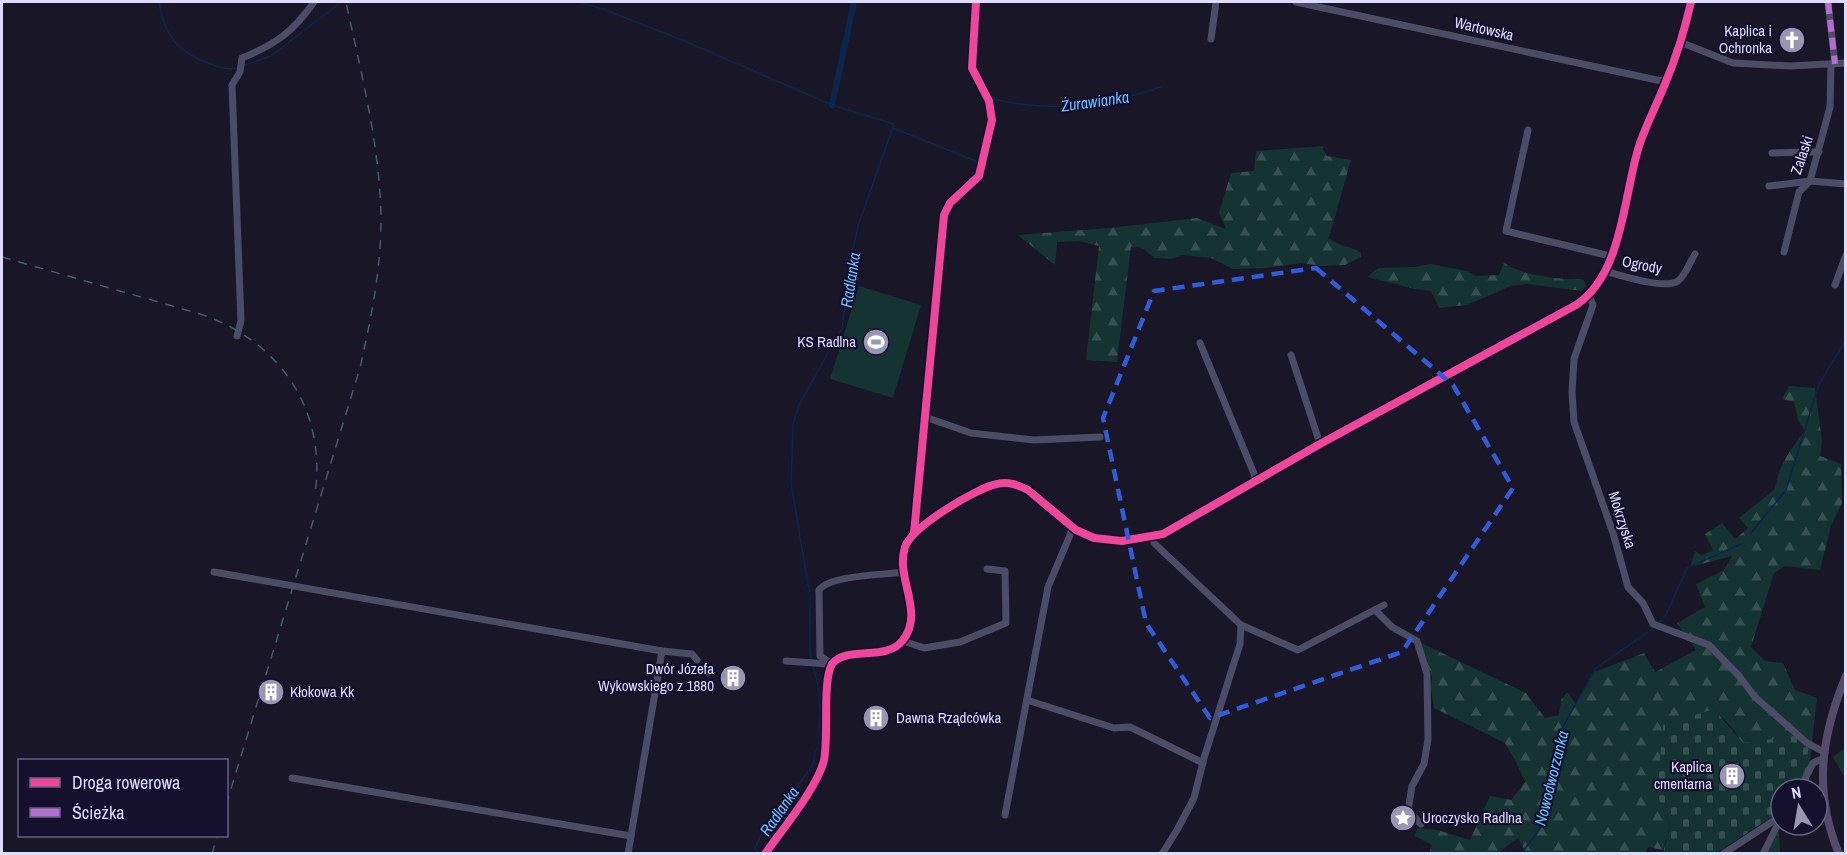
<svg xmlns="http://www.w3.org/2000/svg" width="1847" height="855" viewBox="0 0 1847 855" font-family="'Archivo Narrow',sans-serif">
	<defs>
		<pattern id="forest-firs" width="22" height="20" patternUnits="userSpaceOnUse" patternTransform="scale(1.5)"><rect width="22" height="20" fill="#143332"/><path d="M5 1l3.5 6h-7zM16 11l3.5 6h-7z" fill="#365051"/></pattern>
		<pattern id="cemetery-stones" width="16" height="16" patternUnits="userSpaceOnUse" patternTransform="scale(1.5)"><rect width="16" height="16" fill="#143332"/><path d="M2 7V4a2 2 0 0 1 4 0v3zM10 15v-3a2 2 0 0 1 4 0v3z" fill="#365051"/></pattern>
	</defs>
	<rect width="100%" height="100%" fill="#191627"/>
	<!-- forest -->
	<g fill="url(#forest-firs)">
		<path d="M 1324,146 L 1323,149 L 1327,156 L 1351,160 L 1329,238 C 1338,246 1351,246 1361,253 L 1361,257 L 1345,265 L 1322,266 L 1301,263 L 1265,268 L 1233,269 L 1211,258 L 1182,255 L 1171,259 L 1154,258 L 1144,249 L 1131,246 L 1117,362 L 1086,360 L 1099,246 L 1079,241 L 1057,242 L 1055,265 L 1018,235 L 1109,228 L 1197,218 L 1226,229 L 1219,213 L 1231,173 L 1254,171 L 1256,151 Z"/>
		<path d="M 1504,262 C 1514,273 1549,278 1565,279 C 1572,279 1578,278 1584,280 L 1586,286 L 1582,291 L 1527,284 L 1511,286 L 1467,305 L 1439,308 L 1431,291 L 1415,289 L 1367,277 L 1378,268 L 1415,267 L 1430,264 L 1467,271 L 1476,276 L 1499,275 Z"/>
		<path d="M 1789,386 L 1815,388 L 1822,441 L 1820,456 L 1841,464 L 1842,503 L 1831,526 L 1820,570 L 1785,566 L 1774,573 L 1751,647 L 1765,661 L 1783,663 L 1795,690 L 1817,698 L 1809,771 L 1799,773 L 1740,743 L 1735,731 L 1714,709 L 1657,794 L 1670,826 L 1663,850 L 1648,847 L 1646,853 L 1526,853 L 1518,838 L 1498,853 L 1429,853 L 1432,845 L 1415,836 L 1417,828 L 1437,830 L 1470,840 L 1490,796 L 1511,800 L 1525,782 L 1516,762 L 1505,743 L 1434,708 L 1431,688 L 1432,676 L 1417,641 L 1526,693 L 1545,718 L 1559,715 L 1561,700 L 1567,692 L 1576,704 L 1592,673 L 1644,653 L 1655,672 L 1696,650 L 1677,623 L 1705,607 L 1696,584 L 1724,570 L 1732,556 L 1690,567 L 1695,551 L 1702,555 L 1713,550 L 1705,534 L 1722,523 L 1735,539 L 1748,528 L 1739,518 L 1775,489 C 1779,465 1790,449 1805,431 L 1798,420 L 1794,402 L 1782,399 Z"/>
		<path d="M 1845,748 L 1845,777 L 1833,757 Z"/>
		<path d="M 1779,831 L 1780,853 L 1766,854 Z"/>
	</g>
	<!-- cemetery -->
	<path fill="url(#cemetery-stones)" d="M 1714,709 L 1743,743 L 1811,734 L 1803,780 L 1797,789 L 1781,789 L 1781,811 L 1716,853 L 1663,853 L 1670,826 L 1657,794 L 1663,725 Z"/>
	<!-- pitch -->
	<path fill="#143332" d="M 859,286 L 921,305 L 893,398 L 830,379 Z"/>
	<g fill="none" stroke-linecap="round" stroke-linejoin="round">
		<!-- stream -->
		<g stroke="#0b254d" stroke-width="1.5">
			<path d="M 159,2 C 164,36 178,52 210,64 C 220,67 227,70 238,68"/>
			<path d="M 578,2 L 603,9 L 687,42 L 832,105 L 894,124 L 858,226 L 853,249 L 842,328 L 799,405 L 793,425 L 791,483 L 810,596 L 810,653 L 812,661"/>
			<path d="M 245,65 L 271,56 L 341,2"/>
			<path d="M 992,99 C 1057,113 1099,107 1161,87"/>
			<path d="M 893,128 L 978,162 L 988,121 L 987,109"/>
			<path d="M 1750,534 L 1786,490 L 1819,384 L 1846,340"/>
			<path d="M 1658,623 L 1666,615 L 1687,568 L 1741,544"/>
			<path d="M 759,854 L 755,848 L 763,831 L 784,806 L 812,766 L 819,741 L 820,693 L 813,666"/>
			<path d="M 1521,854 L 1542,826 L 1560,732 L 1596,668 L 1655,627"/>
		</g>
		<!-- canal -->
		<path stroke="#0b254d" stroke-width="6" d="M 832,105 L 854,2"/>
		<!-- minor -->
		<g stroke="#4c4c67" stroke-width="7">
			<path d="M 1296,2 L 1666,82"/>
			<path d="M 1828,2 L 1835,64"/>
			<path d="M 1211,39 L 1216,2"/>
			<path d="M 1680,42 L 1733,63 L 1790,66 L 1846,63"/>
			<path d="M 1528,130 L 1506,231 L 1610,256"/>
			<path d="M 1772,153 L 1819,152"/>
			<path d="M 1769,186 L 1810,181 L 1846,184"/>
			<path d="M 1784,252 L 1799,192 L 1810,181 L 1830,107 L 1831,64"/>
			<path d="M 1605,271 C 1620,275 1664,290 1678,281 C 1685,276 1690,262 1695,254"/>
			<path d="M 1835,285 L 1846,255"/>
			<path d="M 1589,295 L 1593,305 L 1574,359 L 1572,392 L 1574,422 L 1613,533 L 1628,587 L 1643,603 L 1653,624 L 1709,645 L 1739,676 L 1755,697 L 1807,743 L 1824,752"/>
			<path d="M 237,336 L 241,321 L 232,85 L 240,72 L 242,58 C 276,44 293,32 314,2"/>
			<path d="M 1200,343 L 1257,481"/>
			<path d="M 1291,355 L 1320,444"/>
			<path d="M 925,417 L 971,433 L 1034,440 L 1100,437"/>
			<path d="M 914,533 L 944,215 L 950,203 L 979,176 L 992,120 L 989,101 L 972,68 L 976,2"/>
			<path d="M 1151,537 L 1155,544 L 1241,625 L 1298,650 L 1384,605"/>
			<path d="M 214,572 L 662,651 L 692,654 L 697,660"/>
			<path d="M 1375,610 L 1392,627 L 1417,641 L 1427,674 L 1428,739 L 1424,764 L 1412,786 L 1408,811 L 1421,824"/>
			<path d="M 903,641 L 924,648 L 960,642 L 1006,623 L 1005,571 L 987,569"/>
			<path d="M 786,661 L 829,664"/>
			<path d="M 832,664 L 820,656 L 819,590 C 830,575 884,575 904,572"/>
			<path d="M 1027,700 L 1114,728 L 1130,727 L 1203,763"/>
			<path d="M 292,778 L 631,836"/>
			<path d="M 1800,789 L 1813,763 L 1824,758"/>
			<path d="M 1005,815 L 1048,587 L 1073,528"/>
			<path d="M 628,854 L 662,651"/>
			<path d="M 765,854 C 781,831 818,787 824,760 C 829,736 822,682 832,664 C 847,645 887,662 903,640 C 925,612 895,578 905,547 C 912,527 976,488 997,484 C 1008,481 1018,485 1028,490 L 1076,530 L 1094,538 L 1122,541 L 1163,534 L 1320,444 L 1576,305 C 1624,273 1623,194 1640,143 C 1647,123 1657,104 1665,84 C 1676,58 1685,29 1691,2"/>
			<path d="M 1162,854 L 1177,830 L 1194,798 L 1204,758 L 1240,644 L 1241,625"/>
			<path d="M 1723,854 L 1781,816"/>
			<path d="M 1763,854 L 1781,818"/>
		</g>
		<!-- major -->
		<path stroke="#554c6b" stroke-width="8" d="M 1839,854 C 1813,792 1821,736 1846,676"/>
		<!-- rail -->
		<g stroke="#455c6e" stroke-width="1.5" stroke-dasharray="9 8" stroke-linecap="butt">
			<path d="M 2,257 L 200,314 C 279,340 327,410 315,493"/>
			<path d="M 226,805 L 360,368 C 371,319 381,270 381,219 C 380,145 361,73 346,2"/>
			<path d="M 212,854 L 217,836"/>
		</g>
		<!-- quiet -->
		<path stroke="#b36fd0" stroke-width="6" stroke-dasharray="12 6" stroke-linecap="butt" d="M 1828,2 L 1835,64"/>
		<defs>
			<g id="cycleway">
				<path d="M 914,533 L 944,215 L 950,203 L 979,176 L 992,120 L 989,101 L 972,68 L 976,2"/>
				<path d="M 765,854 C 781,831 818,787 824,760 C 829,736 822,682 832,664 C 847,645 887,662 903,640 C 925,612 895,578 905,547 C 912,527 976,488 997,484 C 1008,481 1018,485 1028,490 L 1076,530 L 1094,538 L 1122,541 L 1163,534 L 1320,444 L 1576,305 C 1624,273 1623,194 1640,143 C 1647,123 1657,104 1665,84 C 1676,58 1685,29 1691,2"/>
			</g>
		</defs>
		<!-- cycleway casing -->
		<use href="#cycleway" stroke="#14102d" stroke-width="11"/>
		<!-- cycleway -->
		<use href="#cycleway" stroke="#ed469a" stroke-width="8"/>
	</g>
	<!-- marked area -->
	<path fill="none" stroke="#305cdc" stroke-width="4.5" stroke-dasharray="12 8" stroke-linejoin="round" d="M 1316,268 L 1453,385 L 1513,488 L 1402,652 L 1210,718 L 1146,623 L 1103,418 L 1154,291 Z"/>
	<!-- icons -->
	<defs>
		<symbol id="church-disc" viewBox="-11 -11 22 22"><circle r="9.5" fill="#9996b3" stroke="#14102d"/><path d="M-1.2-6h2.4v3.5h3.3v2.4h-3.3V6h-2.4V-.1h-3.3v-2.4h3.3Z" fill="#fff"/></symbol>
		<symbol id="stadium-disc" viewBox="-11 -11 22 22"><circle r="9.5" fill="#9996b3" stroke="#14102d"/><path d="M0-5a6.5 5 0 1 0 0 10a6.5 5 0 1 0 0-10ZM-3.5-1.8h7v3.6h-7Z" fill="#fff"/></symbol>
		<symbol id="building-disc" viewBox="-11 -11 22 22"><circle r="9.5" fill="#9996b3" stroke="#14102d"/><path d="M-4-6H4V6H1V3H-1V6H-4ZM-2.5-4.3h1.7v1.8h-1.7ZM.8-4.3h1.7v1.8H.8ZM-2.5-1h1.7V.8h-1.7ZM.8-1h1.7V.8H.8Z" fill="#fff"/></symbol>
		<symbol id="sight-disc" viewBox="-11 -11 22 22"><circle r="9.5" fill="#9996b3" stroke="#14102d"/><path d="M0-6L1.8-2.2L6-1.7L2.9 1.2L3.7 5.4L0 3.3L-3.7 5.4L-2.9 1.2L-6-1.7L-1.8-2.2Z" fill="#fff"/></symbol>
	</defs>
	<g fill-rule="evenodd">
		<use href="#church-disc" x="1777" y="25" width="30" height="30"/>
		<use href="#stadium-disc" x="861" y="327" width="30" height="30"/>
		<use href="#building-disc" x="718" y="663" width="30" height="30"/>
		<use href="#building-disc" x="256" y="677" width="30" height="30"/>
		<use href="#building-disc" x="861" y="703" width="30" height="30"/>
		<use href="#building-disc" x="1717" y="761" width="30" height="30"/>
		<use href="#sight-disc" x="1388" y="803" width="30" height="30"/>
	</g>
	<g text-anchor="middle" stroke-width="4.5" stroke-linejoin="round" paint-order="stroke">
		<!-- street labels -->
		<g font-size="15" fill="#dedbff" stroke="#14102d">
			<text transform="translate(1484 29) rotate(13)" y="5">Wartowska</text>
			<text transform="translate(1802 155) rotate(-71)" y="5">Zalaski</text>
			<text transform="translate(1642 265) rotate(11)" y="5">Ogrody</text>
			<text transform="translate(1622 520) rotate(72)" y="5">Mokrzyska</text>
		</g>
		<!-- poi labels -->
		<g font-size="15" fill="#dedbff" stroke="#14102d" text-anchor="end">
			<text x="1772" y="36">Kaplica i<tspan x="1772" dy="17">Ochronka</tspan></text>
			<text x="856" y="347">KS Radlna</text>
			<text x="714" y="674">Dwór Józefa<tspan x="714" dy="17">Wykowskiego z 1880</tspan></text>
			<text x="290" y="697" text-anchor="start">Kłokowa Kk</text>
			<text x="896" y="723" text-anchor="start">Dawna Rządcówka</text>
			<text x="1712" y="772">Kaplica<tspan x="1712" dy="17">cmentarna</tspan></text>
			<text x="1422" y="823" text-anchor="start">Uroczysko Radlna</text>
		</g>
		<!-- water labels -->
		<g font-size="16" font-style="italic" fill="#69bfff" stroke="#14102d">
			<text transform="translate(1095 101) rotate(-8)" y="6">Żurawianka</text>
			<text transform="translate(850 280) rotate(-81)" y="6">Radlanka</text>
			<text transform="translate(1551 778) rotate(-76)" y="6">Nowodworzanka</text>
			<text transform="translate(779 811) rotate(-55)" y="6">Radlanka</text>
		</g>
	</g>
	<!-- border -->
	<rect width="1847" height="855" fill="none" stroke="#dedbff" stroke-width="6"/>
	<!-- legend -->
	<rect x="18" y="759" width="210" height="78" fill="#14102d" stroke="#656181" stroke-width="1.5"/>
	<rect x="30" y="778" width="30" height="9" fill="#ed469a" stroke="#656181" stroke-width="1.5"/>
	<text x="72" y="789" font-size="18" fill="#dedbff">Droga rowerowa</text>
	<rect x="30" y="808" width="30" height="9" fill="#b36fd0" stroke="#656181" stroke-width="1.5"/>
	<text x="72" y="819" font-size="18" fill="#dedbff">Ścieżka</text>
	<!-- north arrow -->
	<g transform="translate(1799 807) rotate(349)"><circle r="28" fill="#14102d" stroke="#656181" stroke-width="1.5"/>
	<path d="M0-4.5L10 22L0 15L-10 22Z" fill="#9996b3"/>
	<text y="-9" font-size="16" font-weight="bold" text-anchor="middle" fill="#dedbff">N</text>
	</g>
</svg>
